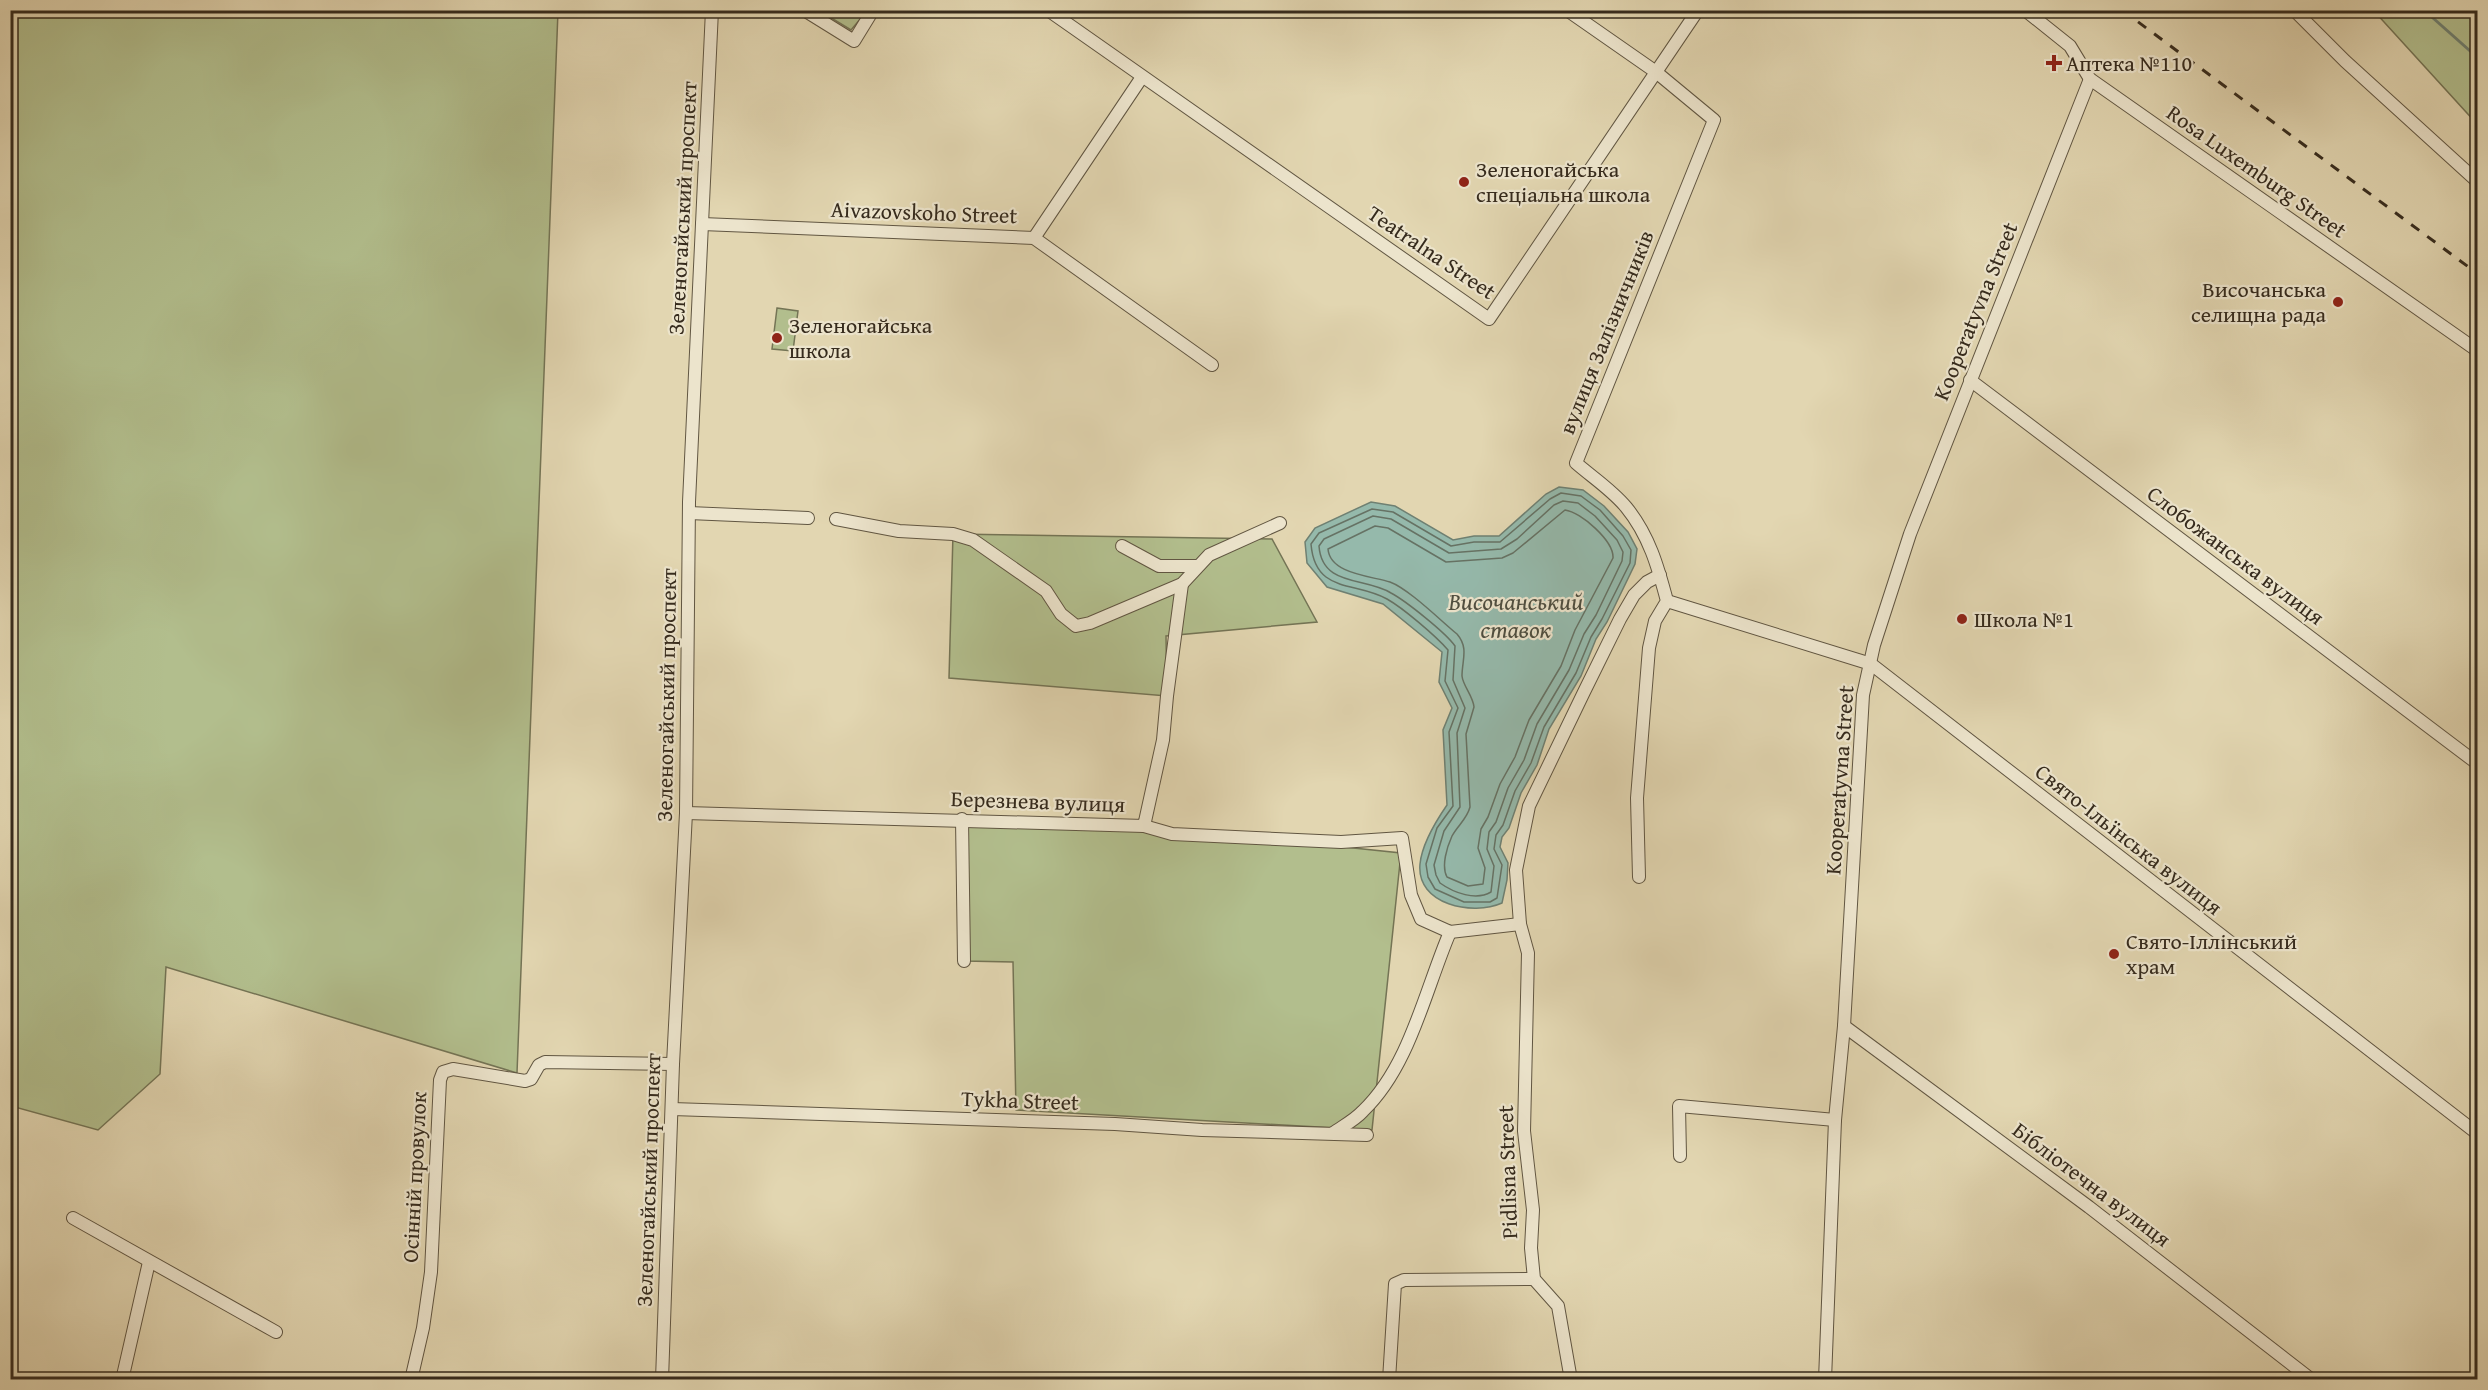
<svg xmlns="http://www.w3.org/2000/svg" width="2488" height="1390" viewBox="0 0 2488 1390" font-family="'Gentium Book Plus',serif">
	<rect width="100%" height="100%" fill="#e2d6b1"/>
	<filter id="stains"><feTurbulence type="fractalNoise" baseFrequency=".00333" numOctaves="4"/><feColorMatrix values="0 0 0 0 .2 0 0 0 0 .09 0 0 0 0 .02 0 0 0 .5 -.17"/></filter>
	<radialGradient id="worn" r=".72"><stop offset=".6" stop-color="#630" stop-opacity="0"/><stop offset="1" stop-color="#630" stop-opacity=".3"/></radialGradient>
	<!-- green -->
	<g fill="#b2be8d" stroke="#747455" stroke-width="1.5">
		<path d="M 10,11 L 558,11 L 517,1073 L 166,967 L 160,1074 L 98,1130 L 11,1106 Z"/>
		<path d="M 813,11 L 867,11 L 851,30 L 833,19 Z"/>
		<path d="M 2374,11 L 2477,11 L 2477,124 Z"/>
		<path d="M 777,308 L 798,311 L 793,351 L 772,349 Z"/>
		<path d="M 953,534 L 1272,539 L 1317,622 L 1166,636 L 1167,696 L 949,678 Z"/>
		<path d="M 962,819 L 1144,826 L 1401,853 L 1372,1130 L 1016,1110 L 1013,962 L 964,961 Z"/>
	</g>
	<!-- water -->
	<path fill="#95b9ab" stroke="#6f8072" stroke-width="1.5" d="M 1559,487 L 1583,490 L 1604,506 L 1628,532 L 1637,549 L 1635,564 L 1607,622 L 1596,639 L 1581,676 L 1549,729 L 1537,765 L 1521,793 L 1509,828 L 1502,837 L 1500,847 L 1508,863 L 1507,880 L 1502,903 C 1473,916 1416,905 1420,864 C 1422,843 1436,821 1447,805 L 1443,730 L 1452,708 L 1439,682 L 1442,652 L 1383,604 L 1327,587 L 1307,563 L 1305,542 L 1315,528 L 1371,502 L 1395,506 L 1453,540 L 1474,536 L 1499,536 L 1546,494 Z"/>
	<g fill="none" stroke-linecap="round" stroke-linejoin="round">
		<!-- shore -->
		<g stroke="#667264" stroke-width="1.5">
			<path d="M 1561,493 L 1581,496 L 1600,510 L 1623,536 L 1631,550 L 1630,563 L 1602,619 L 1591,637 L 1576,673 L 1544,727 L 1531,763 L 1515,791 L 1503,825 L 1496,835 L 1494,849 L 1502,865 L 1497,898 L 1490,902 L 1464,902 L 1435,889 L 1428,877 L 1426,864 L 1437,828 L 1453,806 L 1449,732 L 1458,708 L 1445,681 L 1448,650 C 1436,636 1403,608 1387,599 C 1355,581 1315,594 1311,544 L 1319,533 L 1372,509 L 1393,512 L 1451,546 L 1474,542 L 1500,542 L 1550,499 Z"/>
			<path d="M 1563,501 L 1578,503 L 1595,516 L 1617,540 L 1623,552 L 1622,561 L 1596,615 L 1584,634 L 1569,670 L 1537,724 L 1524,760 L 1508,788 L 1496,822 L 1489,832 L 1487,849 L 1494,866 L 1491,892 C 1476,901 1454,893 1440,883 L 1436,875 L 1434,865 L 1444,831 L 1460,807 L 1457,733 L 1465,708 L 1453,680 L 1455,646 C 1446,633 1406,601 1391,593 C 1365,577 1322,587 1319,546 L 1324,539 L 1373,516 L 1391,519 L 1449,553 L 1501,549 L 1517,539 L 1554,505 Z"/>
			<path d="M 1565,510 C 1581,512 1614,541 1613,558 L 1575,630 L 1561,666 L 1529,720 L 1515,757 L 1500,784 L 1488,817 L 1481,829 L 1478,848 L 1485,868 L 1483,884 L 1468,886 L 1447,877 C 1441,866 1447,847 1452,836 C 1458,825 1467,819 1470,807 L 1466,734 L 1474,707 C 1473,696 1463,686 1462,676 C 1462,660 1469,648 1457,634 C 1441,621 1409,589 1390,582 C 1371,576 1330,574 1328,549 L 1375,526 L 1388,528 L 1446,562 L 1502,558 L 1513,553 Z"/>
		</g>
		<!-- stream -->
		<path stroke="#6f8072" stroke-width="3" d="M 2424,10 L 2478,58"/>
		<defs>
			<g id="minor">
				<path d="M 804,10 L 854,41 L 873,10"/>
				<path d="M 1048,10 L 1489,319 L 1698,10"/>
				<path d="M 1567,10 L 1656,72 L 1714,120 L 1576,463 C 1592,477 1612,490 1626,507 C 1649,535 1658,567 1667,601 L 1655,621 L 1649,648 L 1637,798 L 1639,877"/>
				<path d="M 2025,10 L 2070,46 L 2090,79 L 2478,351"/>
				<path d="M 2294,10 L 2345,61 L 2478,182"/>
				<path d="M 702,224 L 1034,238 L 1212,365"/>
				<path d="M 1034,238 L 1142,77"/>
				<path d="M 1970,380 L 2478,764"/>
				<path d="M 689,513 L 808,518"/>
				<path d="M 836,519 L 899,531 L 953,534 L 973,540 L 1046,591 L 1061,614 L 1076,626 L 1090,623 L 1182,584 L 1209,555 L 1280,523"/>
				<path d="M 1122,546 L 1159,566 L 1197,566"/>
				<path d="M 1667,601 L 1871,664 L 2478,1134"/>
				<path d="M 686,813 L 1144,826 L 1163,740 L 1167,696 L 1182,584"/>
				<path d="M 962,819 L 964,961"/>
				<path d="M 1144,826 L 1172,834 L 1341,842 L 1402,838 L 1411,895 L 1421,919 L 1450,932 L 1520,924"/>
				<path d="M 1844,1026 L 2089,1207 L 2312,1380"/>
				<path d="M 672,1109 L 1115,1124 L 1202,1130 L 1367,1135"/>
				<path d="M 1333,1133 C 1343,1126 1355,1120 1363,1111 C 1410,1066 1425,990 1450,932"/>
				<path d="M 1680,1156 L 1679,1106 L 1835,1120"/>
				<path d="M 73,1218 L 276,1332"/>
				<path d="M 122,1380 L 149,1262"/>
				<path d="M 411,1380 L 423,1328 L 431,1272 L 440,1080 L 443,1072 L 453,1069 L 525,1081 L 531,1079 L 539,1065 L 545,1062 L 673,1064"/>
				<path d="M 662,1380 L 673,1064 L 686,813 L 689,502 L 712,10"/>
				<path d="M 1389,1380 L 1395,1284 L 1404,1280 L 1534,1279"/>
				<path d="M 1571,1380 L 1558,1306 L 1534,1279 L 1531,1248 L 1533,1210 L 1524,1131 L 1528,953 L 1520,924 L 1516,870 L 1529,806 L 1584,692 L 1620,619 L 1634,595 L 1647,582 L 1660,575"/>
				<path d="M 1825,1380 L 1835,1120 L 1844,1026 L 1863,695 L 1874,645 L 1910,534 L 2090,79"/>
			</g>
		</defs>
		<!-- minor casing -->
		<use href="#minor" stroke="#615642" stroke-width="14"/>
		<!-- minor -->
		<use href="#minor" stroke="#ece4cc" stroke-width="12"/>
		<!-- rail -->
		<path stroke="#362b1d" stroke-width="3" stroke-dasharray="10 10" stroke-linecap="butt" d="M 2122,10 L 2478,274"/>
	</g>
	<!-- markers -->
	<g fill="#8f2418" stroke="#ece4cc" stroke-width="2">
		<path d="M2051 54h6v6h6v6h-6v6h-6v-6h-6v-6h6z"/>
		<circle cx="1464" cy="182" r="6"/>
		<circle cx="2338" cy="302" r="6"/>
		<circle cx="777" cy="338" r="6"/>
		<circle cx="1962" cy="619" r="6"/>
		<circle cx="2114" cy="954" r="6"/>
	</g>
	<g text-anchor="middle" stroke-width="4.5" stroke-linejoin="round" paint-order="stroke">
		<!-- poi labels -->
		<g font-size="22" fill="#362b1d" stroke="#ece4cc" text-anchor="start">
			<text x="2066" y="71">Аптека №110</text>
			<text x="1476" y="177">Зеленогайська<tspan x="1476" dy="25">спеціальна школа</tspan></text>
			<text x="2326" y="297" text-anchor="end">Височанська<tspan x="2326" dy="25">селищна рада</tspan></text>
			<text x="789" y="333">Зеленогайська<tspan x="789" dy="25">школа</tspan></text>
			<text x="1974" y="627">Школа №1</text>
			<text x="2126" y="949">Свято-Іллінський<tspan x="2126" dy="25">храм</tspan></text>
		</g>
		<!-- street labels -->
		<g font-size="22" fill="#362b1d" stroke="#ece4cc">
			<text transform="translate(2257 171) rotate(35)" y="8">Rosa Luxemburg Street</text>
			<text transform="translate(682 208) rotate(-87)" y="8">Зеленогайський проспект</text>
			<text transform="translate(924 212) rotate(2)" y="8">Aivazovskoho Street</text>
			<text transform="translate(1432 252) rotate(34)" y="8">Teatralna Street</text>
			<text transform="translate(1975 311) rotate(-68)" y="8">Kooperatyvna Street</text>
			<text transform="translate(1606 332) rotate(-68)" y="8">вулиця Залізничників</text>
			<text transform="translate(2236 555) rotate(37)" y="8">Слобожанська вулиця</text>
			<text transform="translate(666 695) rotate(-89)" y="8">Зеленогайський проспект</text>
			<text transform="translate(1839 780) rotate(-86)" y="8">Kooperatyvna Street</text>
			<text transform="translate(1038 801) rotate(2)" y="8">Березнева вулиця</text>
			<text transform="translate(2129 839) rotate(38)" y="8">Свято-Ільїнська вулиця</text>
			<text transform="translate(1020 1100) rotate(2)" y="8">Tykha Street</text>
			<text transform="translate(1507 1172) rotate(-92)" y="8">Pidlisna Street</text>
			<text transform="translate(414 1177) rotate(-87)" y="8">Осінній провулок</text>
			<text transform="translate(648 1180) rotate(-88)" y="8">Зеленогайський проспект</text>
			<text transform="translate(2092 1184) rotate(37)" y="8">Бібліотечна вулиця</text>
		</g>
		<!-- water labels -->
		<g font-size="24" font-style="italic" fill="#4e4e40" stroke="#ece4cc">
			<text x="1516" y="610">Височанський<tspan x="1516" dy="28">ставок</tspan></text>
		</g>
	</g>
	<!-- margin -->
	<rect width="2488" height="1390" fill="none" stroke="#e2d6b1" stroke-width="36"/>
	<rect x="12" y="12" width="2464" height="1366" fill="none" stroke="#362b1d" stroke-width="3"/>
	<rect x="18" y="18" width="2452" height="1354" fill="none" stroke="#362b1d" stroke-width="1.5"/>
	<rect width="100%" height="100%" filter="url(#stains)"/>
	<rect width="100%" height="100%" fill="url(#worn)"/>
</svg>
